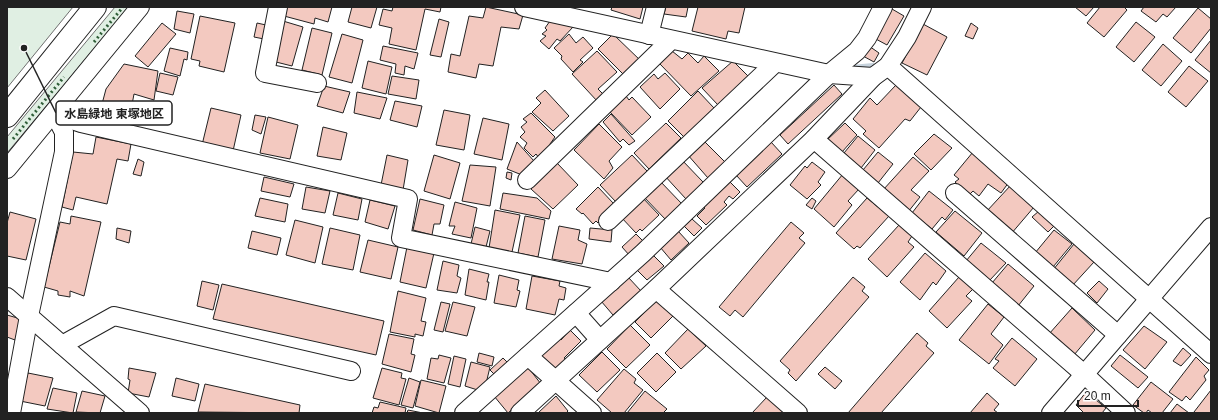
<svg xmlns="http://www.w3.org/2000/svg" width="1218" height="420" viewBox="0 0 1218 420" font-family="Helvetica,'Noto Sans JP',sans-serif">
	<rect width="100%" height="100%" fill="#fff"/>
	<!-- green -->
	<g fill="#e0efe3" stroke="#6f6f6f">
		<path d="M 7,7 L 73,7 L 7,88 Z"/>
		<path d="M 115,7 L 129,7 L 7,153 L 7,137 Z"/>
	</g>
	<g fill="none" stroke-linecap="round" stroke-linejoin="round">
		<!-- stream -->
		<path stroke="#c7d3dd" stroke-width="6" d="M 852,68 L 873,66"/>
	</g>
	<!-- building -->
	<g fill="#f3c9c0" stroke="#222">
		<path d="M 286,7 L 332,7 L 328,22 L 315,18 L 314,24 L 284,16 Z"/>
		<path d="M 352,7 L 377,7 L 371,28 L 348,22 Z"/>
		<path d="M 393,7 L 441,7 L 440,12 L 425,9 L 416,50 L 389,44 L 392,28 L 379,25 L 383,9 L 392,11 Z"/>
		<path d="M 486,7 L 523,15 L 519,29 L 501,27 L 493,66 L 479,64 L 476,78 L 448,72 L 451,54 L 460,56 L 469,16 L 483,18 Z"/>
		<path d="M 612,7 L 643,7 L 640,19 L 611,10 Z"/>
		<path d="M 666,7 L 688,7 L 686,17 L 664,14 Z"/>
		<path d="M 698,7 L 745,7 L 739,33 L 728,31 L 726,39 L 692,31 Z"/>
		<path d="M 1075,7 L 1094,7 L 1086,16 Z"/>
		<path d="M 1100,7 L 1124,7 L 1127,10 L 1104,37 L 1087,23 Z"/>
		<path d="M 1144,7 L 1176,7 L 1167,17 L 1163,14 L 1156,22 L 1141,11 Z"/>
		<path d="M 1198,8 L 1211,19 L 1211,28 L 1191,53 L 1173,38 Z"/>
		<path d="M 892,9 L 904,16 L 887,45 L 874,38 Z"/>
		<path d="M 177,11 L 194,14 L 190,33 L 174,29 Z"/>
		<path d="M 200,16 L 235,23 L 224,72 L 199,66 L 200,61 L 191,59 Z"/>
		<path d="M 439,19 L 449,22 L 441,57 L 430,55 Z"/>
		<path d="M 283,21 L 303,27 L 292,66 L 272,61 Z"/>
		<path d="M 550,21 L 573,27 L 560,41 L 557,39 L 549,49 L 540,41 L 546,36 L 542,34 L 547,30 L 545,28 Z"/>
		<path d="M 1136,22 L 1155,37 L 1134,62 L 1116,47 Z"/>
		<path d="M 162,23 L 176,34 L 148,67 L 135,56 Z"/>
		<path d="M 257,23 L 266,25 L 264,39 L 254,37 Z"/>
		<path d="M 971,23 L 978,28 L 973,39 L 965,36 Z"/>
		<path d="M 923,24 L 947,37 L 927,75 L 902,63 Z"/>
		<path d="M 312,28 L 332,33 L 322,75 L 302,70 Z"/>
		<path d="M 342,34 L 363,40 L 352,83 L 329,77 Z"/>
		<path d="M 569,34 L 576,43 L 583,37 L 593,48 L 580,60 L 583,62 L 573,72 L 561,59 L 562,56 L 554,48 Z"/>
		<path d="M 613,34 L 642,62 L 626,77 L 598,49 Z"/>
		<path d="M 1211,40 L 1211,73 L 1195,60 Z"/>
		<path d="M 1163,44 L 1182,61 L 1161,86 L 1142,70 Z"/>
		<path d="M 383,46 L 418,53 L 414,69 L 405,66 L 404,75 L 395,73 L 396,64 L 380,60 Z"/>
		<path d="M 869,46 L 879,53 L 874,62 L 863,56 Z"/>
		<path d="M 170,48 L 188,52 L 187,60 L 184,59 L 180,76 L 164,71 Z"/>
		<path d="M 597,51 L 617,72 L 598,89 L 605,96 L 598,102 L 572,74 Z"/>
		<path d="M 672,51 L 682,59 L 688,53 L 698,63 L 704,56 L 719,71 L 691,96 L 659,63 Z"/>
		<path d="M 368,61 L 392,67 L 386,94 L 362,88 Z"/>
		<path d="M 733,61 L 748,76 L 718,105 L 702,88 Z"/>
		<path d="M 124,64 L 158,71 L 154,100 L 134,94 L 128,126 L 93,119 L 97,101 L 102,104 L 106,89 Z"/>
		<path d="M 1189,66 L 1208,81 L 1186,107 L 1168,92 Z"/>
		<path d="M 160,73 L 178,77 L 173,95 L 156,91 Z"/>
		<path d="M 665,73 L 680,89 L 660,109 L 640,87 L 654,74 L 658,79 Z"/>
		<path d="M 392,76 L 419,80 L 416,99 L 388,94 Z"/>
		<path d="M 834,85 L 842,94 L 788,144 L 780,135 Z"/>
		<path d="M 896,85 L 921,107 L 910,121 L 905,119 L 879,148 L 863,134 L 866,131 L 853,119 L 870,98 L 877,105 Z"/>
		<path d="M 324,86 L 350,92 L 343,113 L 317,106 Z"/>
		<path d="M 545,90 L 569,116 L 553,131 L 532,112 L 541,103 L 536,98 Z"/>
		<path d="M 698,91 L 714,108 L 684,137 L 668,121 Z"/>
		<path d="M 357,92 L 387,98 L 380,119 L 354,113 Z"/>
		<path d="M 626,96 L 629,100 L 632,97 L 651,117 L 632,135 L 610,112 Z"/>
		<path d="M 395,101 L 422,106 L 417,127 L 390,120 Z"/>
		<path d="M 211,108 L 241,115 L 233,151 L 202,145 Z"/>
		<path d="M 444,110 L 470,115 L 464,150 L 436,145 Z"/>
		<path d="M 531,113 L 555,137 L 550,144 L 551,146 L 539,158 L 536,154 L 533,157 L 524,148 L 527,143 L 520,137 L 525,132 L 521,127 L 527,122 L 523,119 Z"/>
		<path d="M 611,114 L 635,141 L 629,145 L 623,139 L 620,142 L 603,122 Z"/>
		<path d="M 255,115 L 266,117 L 261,134 L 252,130 Z"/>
		<path d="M 268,117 L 298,125 L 290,159 L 260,153 Z"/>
		<path d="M 483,118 L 509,124 L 502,160 L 474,154 Z"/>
		<path d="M 666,123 L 681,138 L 649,169 L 634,153 Z"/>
		<path d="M 845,123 L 857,135 L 842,152 L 827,140 Z"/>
		<path d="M 599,124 L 622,147 L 609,161 L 613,168 L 604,179 L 574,150 Z"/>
		<path d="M 323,127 L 347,133 L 341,160 L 317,156 Z"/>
		<path d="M 934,134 L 952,148 L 931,170 L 914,154 Z"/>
		<path d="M 858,136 L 875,150 L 861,168 L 844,153 Z"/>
		<path d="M 96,137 L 131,144 L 128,161 L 117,159 L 107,204 L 76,197 L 73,210 L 62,207 L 73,152 L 93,154 Z"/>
		<path d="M 702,139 L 725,162 L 708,178 L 687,154 Z"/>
		<path d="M 517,142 L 534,161 L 522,175 L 507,169 Z"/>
		<path d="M 771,142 L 782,154 L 747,187 L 736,175 Z"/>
		<path d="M 878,152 L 893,164 L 878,183 L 863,170 Z"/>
		<path d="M 973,152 L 1009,182 L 1001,193 L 988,184 L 979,196 L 973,191 L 969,195 L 955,182 L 959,179 L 954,175 Z"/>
		<path d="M 387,155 L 408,160 L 403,190 L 381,185 Z"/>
		<path d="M 434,155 L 460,163 L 450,199 L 424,191 Z"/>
		<path d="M 632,155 L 647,171 L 616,202 L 600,185 Z"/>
		<path d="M 913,157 L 929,171 L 911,190 L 920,197 L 908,212 L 883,190 Z"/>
		<path d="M 138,159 L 144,162 L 141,176 L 133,174 Z"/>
		<path d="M 681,159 L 703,182 L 686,199 L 664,175 Z"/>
		<path d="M 812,162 L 825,172 L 818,182 L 821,185 L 807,199 L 790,185 L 805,166 L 807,168 Z"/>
		<path d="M 557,163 L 578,185 L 553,209 L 531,189 Z"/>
		<path d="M 470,165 L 496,167 L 490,206 L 462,201 Z"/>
		<path d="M 507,172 L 512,173 L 511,180 L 506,178 Z"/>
		<path d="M 843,174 L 859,189 L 848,201 L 852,205 L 834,227 L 814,209 Z"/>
		<path d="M 264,177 L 294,184 L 290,197 L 261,191 Z"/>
		<path d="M 659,180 L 682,204 L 666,220 L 643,196 Z"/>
		<path d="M 729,181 L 740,192 L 733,199 L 729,196 L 724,202 L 727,205 L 706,225 L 697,216 L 705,208 L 704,207 Z"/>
		<path d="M 1011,185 L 1034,207 L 1011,234 L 986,212 Z"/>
		<path d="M 306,187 L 330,191 L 325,213 L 302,209 Z"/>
		<path d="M 598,187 L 614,204 L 609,213 L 598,223 L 596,221 L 593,224 L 583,213 L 582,214 L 576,209 Z"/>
		<path d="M 929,191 L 953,210 L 945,220 L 942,217 L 932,229 L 912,213 Z"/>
		<path d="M 338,193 L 362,199 L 358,220 L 333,215 Z"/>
		<path d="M 503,193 L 537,198 L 551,211 L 549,219 L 500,209 Z"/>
		<path d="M 641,196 L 659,215 L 642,231 L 640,229 L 636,233 L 620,216 Z"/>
		<path d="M 260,198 L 288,204 L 285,222 L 255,216 Z"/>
		<path d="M 812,198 L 816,201 L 812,209 L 806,205 Z"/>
		<path d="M 867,198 L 889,216 L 860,248 L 857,246 L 854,249 L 836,233 Z"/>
		<path d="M 420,199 L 444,205 L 440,224 L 434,224 L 432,235 L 413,230 Z"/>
		<path d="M 370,200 L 395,206 L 388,229 L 365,222 Z"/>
		<path d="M 455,202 L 477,208 L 471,238 L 452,234 L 455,226 L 449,226 Z"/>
		<path d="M 495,210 L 520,215 L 512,252 L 489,248 Z"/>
		<path d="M 955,211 L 982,233 L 964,256 L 936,232 Z"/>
		<path d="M 1039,211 L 1055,225 L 1048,232 L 1032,217 Z"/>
		<path d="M 10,212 L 36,219 L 26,260 L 7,256 L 7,223 Z"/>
		<path d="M 71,216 L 101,222 L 84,296 L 70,291 L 70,297 L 58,295 L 58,291 L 44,287 L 60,222 L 70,224 Z"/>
		<path d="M 525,216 L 545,220 L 538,257 L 518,253 Z"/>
		<path d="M 692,219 L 702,228 L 694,236 L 684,226 Z"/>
		<path d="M 295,220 L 323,227 L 315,263 L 286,255 Z"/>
		<path d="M 791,222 L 804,233 L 799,238 L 805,243 L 743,317 L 735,310 L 730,316 L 719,307 Z"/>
		<path d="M 899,225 L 912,236 L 908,242 L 914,247 L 887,277 L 868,259 Z"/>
		<path d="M 559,226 L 580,230 L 578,240 L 587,244 L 582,264 L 552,259 Z"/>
		<path d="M 475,227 L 490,231 L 486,247 L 471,244 Z"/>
		<path d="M 117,228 L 131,231 L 129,243 L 116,239 Z"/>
		<path d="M 330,228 L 360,235 L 353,270 L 322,264 Z"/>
		<path d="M 590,228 L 612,230 L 611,242 L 589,239 Z"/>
		<path d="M 1054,230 L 1072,244 L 1053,267 L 1035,253 Z"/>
		<path d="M 252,231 L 281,238 L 277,255 L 248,248 Z"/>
		<path d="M 678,231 L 689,243 L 671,260 L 660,247 Z"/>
		<path d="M 636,234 L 645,243 L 630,256 L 622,247 Z"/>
		<path d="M 368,240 L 398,247 L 391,279 L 360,272 Z"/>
		<path d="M 981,243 L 1006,263 L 989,281 L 966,261 Z"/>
		<path d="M 1074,244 L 1094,262 L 1072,286 L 1053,270 Z"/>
		<path d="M 407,247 L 434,253 L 426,288 L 400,282 Z"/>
		<path d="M 925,253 L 946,271 L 936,285 L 933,282 L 920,300 L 900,282 Z"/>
		<path d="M 653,255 L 664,266 L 647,280 L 636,269 Z"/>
		<path d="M 443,261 L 459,265 L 457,276 L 461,278 L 457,293 L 437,290 Z"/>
		<path d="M 1008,264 L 1034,286 L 1018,306 L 992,283 Z"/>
		<path d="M 469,269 L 489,274 L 487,282 L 489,282 L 486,300 L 465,295 Z"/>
		<path d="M 499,275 L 519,280 L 517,290 L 520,291 L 516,307 L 494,303 Z"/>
		<path d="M 532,276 L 560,281 L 559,286 L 566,288 L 564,300 L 559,299 L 555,315 L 526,309 Z"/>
		<path d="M 628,277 L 641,291 L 613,315 L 601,301 Z"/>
		<path d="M 853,277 L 865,287 L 862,291 L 869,297 L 796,381 L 788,373 L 790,370 L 780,361 Z"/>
		<path d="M 959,277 L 973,289 L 966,296 L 972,301 L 947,328 L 929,311 Z"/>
		<path d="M 202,281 L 219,285 L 213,310 L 197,306 Z"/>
		<path d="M 1099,281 L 1108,289 L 1097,303 L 1087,293 Z"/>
		<path d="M 222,284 L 384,321 L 376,355 L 213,319 Z"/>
		<path d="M 398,291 L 426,298 L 421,321 L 426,322 L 423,336 L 415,334 L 415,337 L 390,332 Z"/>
		<path d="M 657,300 L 673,316 L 651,338 L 635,322 Z"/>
		<path d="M 441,302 L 450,304 L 443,332 L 434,330 Z"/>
		<path d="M 453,302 L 475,307 L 467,336 L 445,331 Z"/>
		<path d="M 988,304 L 1004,317 L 991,334 L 1003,345 L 989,364 L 959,340 Z"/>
		<path d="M 1072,308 L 1095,330 L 1074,355 L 1049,334 Z"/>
		<path d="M 7,315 L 21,319 L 15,340 L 7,337 Z"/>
		<path d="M 630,325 L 650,345 L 626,368 L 607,349 Z"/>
		<path d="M 1144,326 L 1167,342 L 1145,369 L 1123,350 Z"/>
		<path d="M 688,329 L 706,346 L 681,369 L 665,353 Z"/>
		<path d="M 570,330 L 581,341 L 564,358 L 567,360 L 556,371 L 541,356 L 559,338 L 561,340 Z"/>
		<path d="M 917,333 L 928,343 L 926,346 L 934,353 L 881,413 L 848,413 Z"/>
		<path d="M 389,334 L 414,339 L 411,354 L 415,355 L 411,372 L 382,364 Z"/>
		<path d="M 1012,338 L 1037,359 L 1015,386 L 993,368 L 999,361 L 995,359 Z"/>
		<path d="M 1183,348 L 1191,355 L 1181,366 L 1173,361 Z"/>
		<path d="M 602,352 L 620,370 L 597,392 L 579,375 Z"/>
		<path d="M 479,353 L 494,357 L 492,366 L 477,362 Z"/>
		<path d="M 657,353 L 676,372 L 656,392 L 637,373 Z"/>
		<path d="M 439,355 L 451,358 L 444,383 L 427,379 L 431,358 L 438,359 Z"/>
		<path d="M 1120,355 L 1148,377 L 1138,388 L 1111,366 Z"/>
		<path d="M 454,356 L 466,359 L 460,387 L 448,384 Z"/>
		<path d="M 1196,357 L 1209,370 L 1204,376 L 1206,380 L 1190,400 L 1186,396 L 1182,401 L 1169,392 Z"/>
		<path d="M 503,358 L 511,366 L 498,378 L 490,370 Z"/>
		<path d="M 471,362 L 490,367 L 484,392 L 465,386 Z"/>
		<path d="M 527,366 L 541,384 L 508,413 L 494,396 Z"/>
		<path d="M 825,367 L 842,381 L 835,389 L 818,374 Z"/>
		<path d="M 129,368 L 156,373 L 149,397 L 128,393 L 130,380 L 128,379 Z"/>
		<path d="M 382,368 L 402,373 L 401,378 L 406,379 L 399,405 L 373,398 Z"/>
		<path d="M 624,369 L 636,379 L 634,383 L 643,390 L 624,413 L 612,413 L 597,400 Z"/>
		<path d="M 28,373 L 53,378 L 45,406 L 20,401 Z"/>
		<path d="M 176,378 L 199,384 L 195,401 L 172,396 Z"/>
		<path d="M 409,378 L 420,382 L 413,408 L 401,405 Z"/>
		<path d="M 421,380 L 446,386 L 439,413 L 415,406 Z"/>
		<path d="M 1151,382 L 1173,399 L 1162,413 L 1152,413 L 1148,410 L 1146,413 L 1144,413 L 1133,405 Z"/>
		<path d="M 205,384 L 300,405 L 299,413 L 198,412 Z"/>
		<path d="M 53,388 L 77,393 L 73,413 L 47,409 Z"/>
		<path d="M 1211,390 L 1211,413 L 1196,413 L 1194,412 Z"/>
		<path d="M 82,391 L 105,396 L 100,413 L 76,412 Z"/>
		<path d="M 645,391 L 667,409 L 663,413 L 627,413 Z"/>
		<path d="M 1086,392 L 1106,408 L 1102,413 L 1084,413 L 1076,405 Z"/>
		<path d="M 987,393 L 999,404 L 994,410 L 998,413 L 970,413 Z"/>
		<path d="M 556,396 L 568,411 L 566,413 L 538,413 Z"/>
		<path d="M 767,397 L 783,411 L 782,413 L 752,413 Z"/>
		<path d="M 380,402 L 406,408 L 405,413 L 372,413 L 374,407 L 378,408 Z"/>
		<path d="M 1177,404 L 1189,413 L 1170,413 Z"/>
		<path d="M 408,410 L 423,413 L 407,413 Z"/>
	</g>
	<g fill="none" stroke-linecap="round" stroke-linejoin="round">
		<defs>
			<g id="minor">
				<path d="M 278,7 L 265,73 L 317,83"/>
				<path d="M 524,7 L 829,74 L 873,77"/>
				<path d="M 649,35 L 656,7"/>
				<path d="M 888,66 L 1211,354"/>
				<path d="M 54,113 L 66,118 L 81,123 L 408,199 L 401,238 L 611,282"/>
				<path d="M 814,139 L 1084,374 L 1126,413"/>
				<path d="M 7,169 L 140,7"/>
				<path d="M 527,180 L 671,40"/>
				<path d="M 955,193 L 1118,335"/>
				<path d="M 608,221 L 775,63"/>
				<path d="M 656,289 L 798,413"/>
				<path d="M 7,297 L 140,413"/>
				<path d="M 576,313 L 600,340"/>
				<path d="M 62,345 L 114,316 L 351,371"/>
				<path d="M 528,356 L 592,413"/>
				<path d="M 11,413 L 29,316 L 64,152 L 64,132 L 54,113"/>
				<path d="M 464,413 L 643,253 L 829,74 L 857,51 L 867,38 L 883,7"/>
				<path d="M 520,413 L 656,289 L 814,139 L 873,77 L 888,66 L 907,37 L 922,7"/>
				<path d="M 1051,413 L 1211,227"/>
			</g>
			<path id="secondary" d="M 7,116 L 95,7"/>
		</defs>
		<!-- minor casing -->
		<use href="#minor" stroke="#222" stroke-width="20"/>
		<!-- secondary casing -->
		<use href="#secondary" stroke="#222" stroke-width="24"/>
		<!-- minor -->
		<use href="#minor" stroke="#fff" stroke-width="18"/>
		<!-- secondary -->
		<use href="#secondary" stroke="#fff" stroke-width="22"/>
		<!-- hedge -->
		<g stroke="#2f5e38" stroke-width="3" stroke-dasharray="2 3" stroke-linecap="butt">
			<path d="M 94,42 L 123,7"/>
			<path d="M 13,139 L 64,77"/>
		</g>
	</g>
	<!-- callouts -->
	<path fill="none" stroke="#222" stroke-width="1.5" d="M24 48L56 113"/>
	<circle fill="#222" stroke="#fff" stroke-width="1.5" cx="24" cy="48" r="4"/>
	<rect fill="#fff" stroke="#222" stroke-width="1.5" x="56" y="101" width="116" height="24" rx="4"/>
	<g font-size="12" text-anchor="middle" font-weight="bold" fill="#222">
		<text x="114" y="118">水島緑地 東塚地区</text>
	</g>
	<!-- border -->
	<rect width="1218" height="420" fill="none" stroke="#222222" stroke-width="16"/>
	<!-- scale -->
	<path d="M1078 400v6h60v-6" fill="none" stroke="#222222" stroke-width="2"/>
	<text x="1084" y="400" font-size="12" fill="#222222" stroke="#ffffff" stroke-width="3" paint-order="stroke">20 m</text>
</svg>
